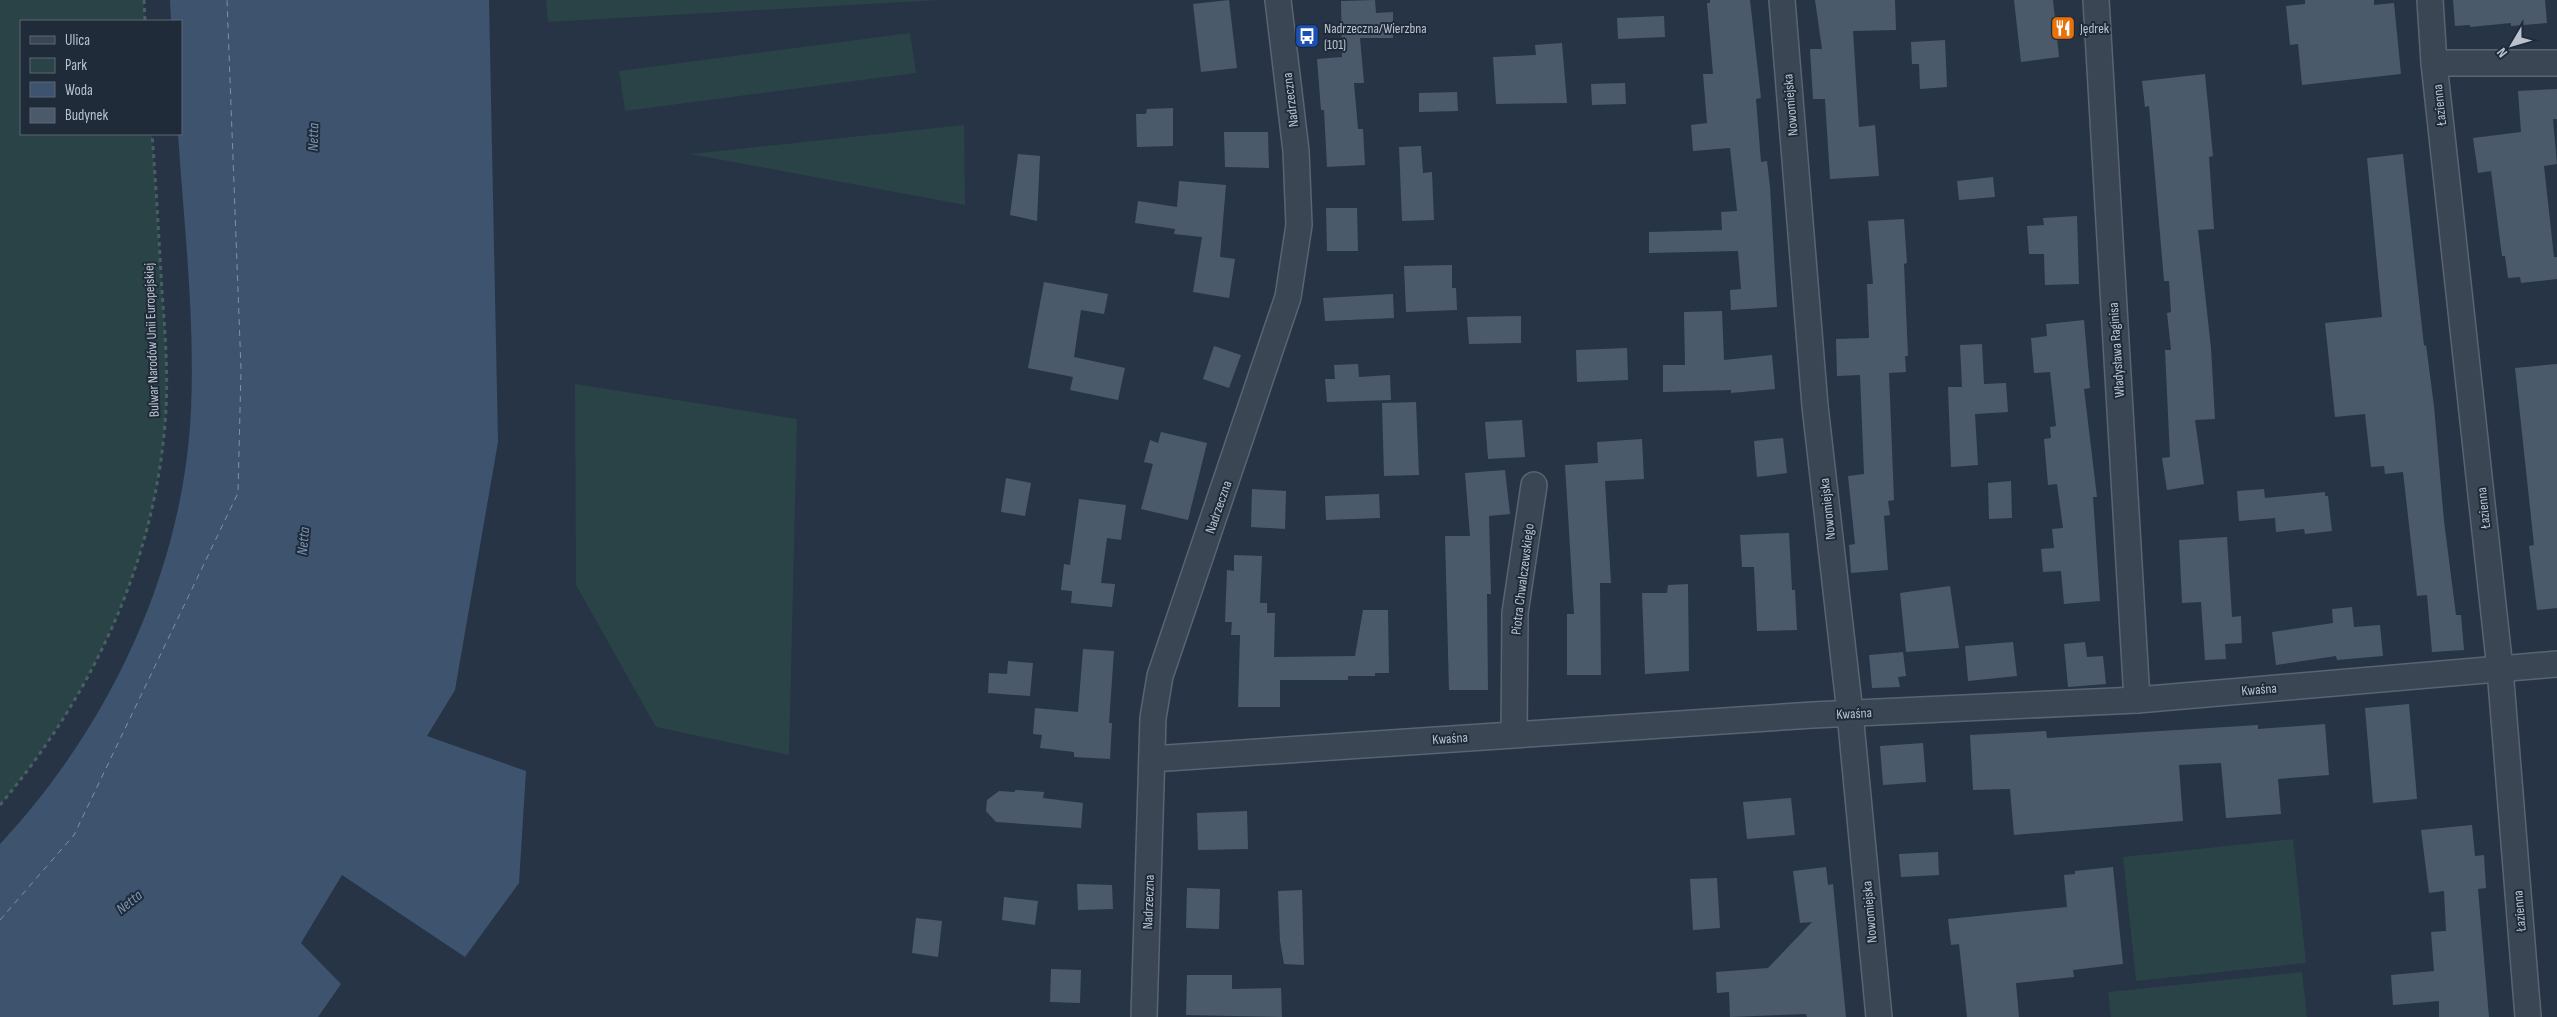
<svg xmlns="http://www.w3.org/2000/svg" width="2557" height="1017" viewBox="0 0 2557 1017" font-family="'Sofia Sans Condensed',sans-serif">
	<rect width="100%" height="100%" fill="#273445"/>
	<!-- green -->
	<g fill="#294346">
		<path d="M 0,0 L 144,0 L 145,21 L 21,21 L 21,134 L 152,134 C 155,186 159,239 162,292 C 165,331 168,370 166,409 C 158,556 94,693 0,805 Z"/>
		<path d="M 546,0 L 939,0 L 548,22 Z"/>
		<path d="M 910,33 L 916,73 L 625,111 L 619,71 Z"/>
		<path d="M 964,125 L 965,205 L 690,154 Z"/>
		<path d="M 575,384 L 797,419 L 789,755 L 656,727 L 576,585 Z"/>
		<path d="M 2293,839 L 2306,963 L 2136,981 L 2123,857 Z"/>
		<path d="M 2302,972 L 2307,1017 L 2111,1017 L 2108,992 Z"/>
	</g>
	<!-- water -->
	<path fill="#3d536e" d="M 170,0 L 489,0 L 498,442 L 455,690 L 427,736 L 526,771 L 519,883 L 465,957 L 342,875 L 301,943 L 341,984 L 318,1017 L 0,1017 L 0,844 C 109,727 184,570 191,409 C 195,317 184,225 178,134 L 181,134 L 181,21 L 171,21 Z"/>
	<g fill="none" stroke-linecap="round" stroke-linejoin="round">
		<!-- ferry -->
		<path stroke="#7993b1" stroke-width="1" stroke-dasharray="6 5" stroke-linecap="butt" d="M 0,920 L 74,835 L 238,493 L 241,369 L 227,0"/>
	</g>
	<!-- building -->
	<g fill="#4b5a6b">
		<path d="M 1229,0 L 1237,68 L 1201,72 L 1193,4 Z"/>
		<path d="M 1375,0 L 1376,13 L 1393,12 L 1393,38 L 1360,38 L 1364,83 L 1354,83 L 1358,129 L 1363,129 L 1365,165 L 1327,167 L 1324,110 L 1321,110 L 1317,59 L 1342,57 L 1341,1 Z"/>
		<path d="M 1710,0 L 1750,0 L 1761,98 L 1756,99 L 1761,162 L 1767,161 L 1770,187 L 1777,307 L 1731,310 L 1730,290 L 1741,289 L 1738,251 L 1649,253 L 1649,232 L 1722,230 L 1721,212 L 1737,211 L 1730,148 L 1693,151 L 1691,125 L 1707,123 L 1703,74 L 1713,74 L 1707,3 L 1710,3 Z"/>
		<path d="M 1815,0 L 1895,0 L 1896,30 L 1853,31 L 1859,127 L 1875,125 L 1879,176 L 1830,179 L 1825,99 L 1813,99 L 1810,49 L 1822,49 Z"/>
		<path d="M 2014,0 L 2053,0 L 2059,57 L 2021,62 Z"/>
		<path d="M 2305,0 L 2374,0 L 2374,5 L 2394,3 L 2401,74 L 2302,85 L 2298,44 L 2290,45 L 2286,6 L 2305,4 Z"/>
		<path d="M 2453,0 L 2545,0 L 2547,23 L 2511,26 L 2511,23 L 2470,27 L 2470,25 L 2455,26 Z"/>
		<path d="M 1664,16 L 1665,37 L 1618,39 L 1617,18 Z"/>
		<path d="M 1945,40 L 1947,87 L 1920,89 L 1919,64 L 1912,64 L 1911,42 Z"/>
		<path d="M 1562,43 L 1567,103 L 1496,104 L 1493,57 L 1536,55 L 1535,45 Z"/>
		<path d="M 2205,74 L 2213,156 L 2209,157 L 2214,229 L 2198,230 L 2211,348 L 2215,419 L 2195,420 L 2204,484 L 2167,490 L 2162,458 L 2170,457 L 2165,350 L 2171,350 L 2167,313 L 2171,312 L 2169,281 L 2164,281 L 2149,106 L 2145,107 L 2142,81 Z"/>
		<path d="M 1625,83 L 1626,104 L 1592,105 L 1591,84 Z"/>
		<path d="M 2557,89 L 2557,119 L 2553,119 L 2557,164 L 2544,166 L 2554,257 L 2557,257 L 2557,279 L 2521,283 L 2520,277 L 2508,278 L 2505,256 L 2502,256 L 2491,171 L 2478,173 L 2473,138 L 2521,132 L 2518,91 Z"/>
		<path d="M 1457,92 L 1458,111 L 1419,112 L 1419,93 Z"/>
		<path d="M 1173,108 L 1173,146 L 1137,147 L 1136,114 L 1146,114 L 1147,109 Z"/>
		<path d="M 1224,132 L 1268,132 L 1269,168 L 1225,167 Z"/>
		<path d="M 1421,146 L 1423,173 L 1432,172 L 1434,220 L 1402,221 L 1399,147 Z"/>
		<path d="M 1018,154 L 1040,156 L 1037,221 L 1010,215 Z"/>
		<path d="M 2403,154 L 2424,346 L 2426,345 L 2434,406 L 2444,521 L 2456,615 L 2461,615 L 2464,650 L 2432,652 L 2427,595 L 2417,596 L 2403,472 L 2385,474 L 2384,466 L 2371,467 L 2365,414 L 2335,417 L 2325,323 L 2382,317 L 2367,158 Z"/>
		<path d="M 1993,177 L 1995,197 L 1959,200 L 1957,181 Z"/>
		<path d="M 1179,181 L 1226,185 L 1220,257 L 1235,259 L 1229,298 L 1193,292 L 1202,237 L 1174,234 L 1175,229 L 1135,223 L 1138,201 L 1177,207 Z"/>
		<path d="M 1326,208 L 1357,208 L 1358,251 L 1327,251 Z"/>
		<path d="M 2077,216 L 2079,284 L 2045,285 L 2044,254 L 2029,254 L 2027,226 L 2044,225 L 2043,218 Z"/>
		<path d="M 1904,219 L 1907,263 L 1904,264 L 1908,356 L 1905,356 L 1906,372 L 1889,373 L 1894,500 L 1888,501 L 1890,515 L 1884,516 L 1888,570 L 1851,573 L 1849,545 L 1855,544 L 1848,476 L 1864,474 L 1860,375 L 1837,376 L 1836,339 L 1869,338 L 1867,284 L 1873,284 L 1868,221 Z"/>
		<path d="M 1452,265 L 1452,288 L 1456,288 L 1457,310 L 1406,312 L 1404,266 Z"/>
		<path d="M 1044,282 L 1108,294 L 1104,314 L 1081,310 L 1074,357 L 1125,368 L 1118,400 L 1070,390 L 1073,377 L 1028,368 Z"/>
		<path d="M 1393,294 L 1394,318 L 1325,321 L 1323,298 Z"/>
		<path d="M 1722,311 L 1724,360 L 1772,355 L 1775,389 L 1731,393 L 1731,390 L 1663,392 L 1663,365 L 1685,365 L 1684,312 Z"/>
		<path d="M 1521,316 L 1521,343 L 1469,344 L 1467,317 Z"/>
		<path d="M 2084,320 L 2090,388 L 2084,389 L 2097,497 L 2093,497 L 2100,601 L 2064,604 L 2061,571 L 2043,572 L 2041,549 L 2054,548 L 2052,529 L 2063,528 L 2057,484 L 2048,485 L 2044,439 L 2051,438 L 2050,427 L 2056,426 L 2050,372 L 2034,373 L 2031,338 L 2047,336 L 2046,324 Z"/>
		<path d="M 1982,344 L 1984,384 L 2006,383 L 2008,412 L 1975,414 L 1978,465 L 1951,467 L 1948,387 L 1962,387 L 1960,345 Z"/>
		<path d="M 1214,346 L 1241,355 L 1229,388 L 1203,379 Z"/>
		<path d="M 1627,348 L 1628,380 L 1577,382 L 1576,350 Z"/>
		<path d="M 1358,364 L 1359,377 L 1390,375 L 1391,400 L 1327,402 L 1325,379 L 1335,379 L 1334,365 Z"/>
		<path d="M 2557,364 L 2557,608 L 2537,610 L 2529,546 L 2534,545 L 2515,368 Z"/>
		<path d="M 1416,402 L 1419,475 L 1384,476 L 1382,403 Z"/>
		<path d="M 1522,420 L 1525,457 L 1488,459 L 1485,422 Z"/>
		<path d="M 1161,432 L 1207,443 L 1188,520 L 1141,509 L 1153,464 L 1144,462 L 1150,440 L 1158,443 Z"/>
		<path d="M 1783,438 L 1787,473 L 1757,477 L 1754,441 Z"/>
		<path d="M 1642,439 L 1644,479 L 1605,481 L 1611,583 L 1600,583 L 1601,675 L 1567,675 L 1567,614 L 1574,614 L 1565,465 L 1598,463 L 1597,442 Z"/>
		<path d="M 1505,470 L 1510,514 L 1489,516 L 1491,594 L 1487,594 L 1488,690 L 1449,690 L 1445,536 L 1470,536 L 1465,473 Z"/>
		<path d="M 1006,478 L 1031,483 L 1025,516 L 1001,512 Z"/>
		<path d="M 2011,481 L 2012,518 L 1989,519 L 1988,483 Z"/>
		<path d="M 1252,489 L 1286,491 L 1285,529 L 1251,527 Z"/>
		<path d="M 2264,489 L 2265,498 L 2325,492 L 2325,496 L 2328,496 L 2332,531 L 2305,534 L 2304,529 L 2276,532 L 2275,518 L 2239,521 L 2237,491 Z"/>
		<path d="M 1379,494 L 1380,518 L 1326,520 L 1325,496 Z"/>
		<path d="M 1079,499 L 1126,505 L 1121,540 L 1107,538 L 1101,583 L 1115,584 L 1112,607 L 1071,603 L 1072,591 L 1061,590 L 1064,564 L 1070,565 Z"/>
		<path d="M 1789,533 L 1792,590 L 1795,590 L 1797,630 L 1757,631 L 1754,567 L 1742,567 L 1740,535 Z"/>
		<path d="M 2227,537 L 2232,617 L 2241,616 L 2242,643 L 2225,644 L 2226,659 L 2205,660 L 2201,602 L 2182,603 L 2179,540 Z"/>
		<path d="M 1234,555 L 1262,556 L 1260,603 L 1267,603 L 1267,613 L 1275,613 L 1274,657 L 1355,656 L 1363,610 L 1388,610 L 1389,673 L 1375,673 L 1375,676 L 1348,676 L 1348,680 L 1280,680 L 1280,707 L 1238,707 L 1240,635 L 1231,635 L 1232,622 L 1225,622 L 1227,570 L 1234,571 Z"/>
		<path d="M 1688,584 L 1689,671 L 1645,674 L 1642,593 L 1667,593 L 1668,585 Z"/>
		<path d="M 1950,586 L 1959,648 L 1906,652 L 1900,593 Z"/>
		<path d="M 2352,607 L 2354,627 L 2380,625 L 2383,656 L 2337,660 L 2336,656 L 2276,665 L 2272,632 L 2333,623 L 2332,609 Z"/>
		<path d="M 2013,642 L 2017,676 L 1968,681 L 1965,646 Z"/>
		<path d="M 2085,642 L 2087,657 L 2103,656 L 2106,684 L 2068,687 L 2064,644 Z"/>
		<path d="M 1083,649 L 1114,651 L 1109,723 L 1112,723 L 1110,759 L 1074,757 L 1074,752 L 1040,748 L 1042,735 L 1033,734 L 1035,708 L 1078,712 Z"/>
		<path d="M 1903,652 L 1906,676 L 1898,677 L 1900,687 L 1872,688 L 1869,655 Z"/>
		<path d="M 1008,661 L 1033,663 L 1030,696 L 988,693 L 989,673 L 1007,674 Z"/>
		<path d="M 2409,704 L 2417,799 L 2373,803 L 2365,708 Z"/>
		<path d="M 2325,724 L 2329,775 L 2278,779 L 2281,814 L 2226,818 L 2221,763 L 2179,765 L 2183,821 L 2014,835 L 2010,789 L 1973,790 L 1970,735 L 2046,731 L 2047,738 L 2258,725 L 2258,729 Z"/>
		<path d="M 1923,743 L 1926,782 L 1883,785 L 1880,746 Z"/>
		<path d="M 1015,790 L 1044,792 L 1043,798 L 1083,803 L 1081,828 L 996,822 L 986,811 L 987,800 L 999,791 L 1015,792 Z"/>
		<path d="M 1791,798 L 1795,835 L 1747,839 L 1743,802 Z"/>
		<path d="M 1247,811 L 1248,849 L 1198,850 L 1197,813 Z"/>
		<path d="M 2472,825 L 2475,856 L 2484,855 L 2486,888 L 2478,889 L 2489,1017 L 2439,1017 L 2439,1001 L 2393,1005 L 2391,975 L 2434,971 L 2431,932 L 2446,931 L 2444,891 L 2429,893 L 2421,830 Z"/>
		<path d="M 1938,852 L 1939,875 L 1901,877 L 1899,854 Z"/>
		<path d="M 1826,867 L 1828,885 L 1833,884 L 1846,1017 L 1807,1017 L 1806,1014 L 1730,1017 L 1729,992 L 1717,993 L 1716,972 L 1768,968 L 1812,922 L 1800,923 L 1793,871 Z"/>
		<path d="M 2113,867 L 2123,964 L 2073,970 L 2074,977 L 2016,983 L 2019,1017 L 1967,1017 L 1959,944 L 1951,945 L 1948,919 L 2067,907 L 2064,875 L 2075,874 L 2075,871 Z"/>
		<path d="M 1717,878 L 1720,928 L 1693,930 L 1690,879 Z"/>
		<path d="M 1077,884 L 1112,885 L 1113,909 L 1078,910 Z"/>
		<path d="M 1187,888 L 1220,889 L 1219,929 L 1186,928 Z"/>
		<path d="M 1302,890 L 1304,965 L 1284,964 L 1280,941 L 1278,891 Z"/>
		<path d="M 1004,897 L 1038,901 L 1035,925 L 1002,920 Z"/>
		<path d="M 916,918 L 942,921 L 938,957 L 912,953 Z"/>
		<path d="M 1051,969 L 1081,970 L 1080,1003 L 1050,1002 Z"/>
		<path d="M 1187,975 L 1232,975 L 1232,989 L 1281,988 L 1282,1017 L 1186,1015 Z"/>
	</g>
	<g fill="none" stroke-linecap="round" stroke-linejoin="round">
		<defs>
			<g id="minor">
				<path d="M 1782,0 L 1815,406 L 1850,713 L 1879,1017"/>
				<path d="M 2096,0 L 2137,700"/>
				<path d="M 2430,0 L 2434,63 L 2500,669 L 2528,1017"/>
				<path d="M 2434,63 L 2557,63"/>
				<path d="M 1514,733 L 1515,613 L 1534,485"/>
				<path d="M 1152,759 L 1813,715 L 2137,700 L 2557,664"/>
				<path d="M 1144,1017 L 1153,718 L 1160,676 L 1288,297 L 1299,225 L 1296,151 L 1278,0"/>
			</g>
		</defs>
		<!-- minor casing -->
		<use href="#minor" stroke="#5a6471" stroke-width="28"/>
		<!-- path -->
		<g stroke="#476061" stroke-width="3" stroke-dasharray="4 4" stroke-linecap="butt">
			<path d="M 144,0 L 145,21"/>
			<path d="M 0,805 C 94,693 158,556 166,409 C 168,370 165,331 162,292 C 159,239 156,186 152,134"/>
		</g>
		<!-- minor -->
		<use href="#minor" stroke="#3b4654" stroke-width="25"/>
	</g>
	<!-- icons -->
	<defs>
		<symbol id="restaurant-square" viewBox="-11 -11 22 22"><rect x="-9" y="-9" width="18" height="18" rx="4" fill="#e8710a" stroke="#202b3a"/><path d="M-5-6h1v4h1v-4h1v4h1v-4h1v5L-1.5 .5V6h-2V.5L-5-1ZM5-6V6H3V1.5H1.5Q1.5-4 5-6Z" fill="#fff"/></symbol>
		<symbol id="bus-square" viewBox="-11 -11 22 22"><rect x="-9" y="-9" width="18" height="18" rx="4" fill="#1a4fb4" stroke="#202b3a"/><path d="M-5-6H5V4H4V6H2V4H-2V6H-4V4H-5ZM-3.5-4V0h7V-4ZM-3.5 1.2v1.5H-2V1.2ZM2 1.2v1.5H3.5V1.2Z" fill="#fff"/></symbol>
	</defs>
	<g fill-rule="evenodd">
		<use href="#restaurant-square" x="2049" y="14" width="28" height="28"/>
		<use href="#bus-square" x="1293" y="22" width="28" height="28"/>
	</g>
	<g text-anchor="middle" stroke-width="4" stroke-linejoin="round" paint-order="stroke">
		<!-- poi labels -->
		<g font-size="14" fill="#b9c2cd" stroke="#202b3a" text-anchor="start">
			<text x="1324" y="33">Nadrzeczna/Wierzbna<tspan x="1324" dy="16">(101)</tspan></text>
			<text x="2080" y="33">Jędrek</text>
		</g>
		<!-- street labels -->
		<g font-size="14" fill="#b9c2cd" stroke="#202b3a">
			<text transform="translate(1290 100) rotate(-97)" y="5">Nadrzeczna</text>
			<text transform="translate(1790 105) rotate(-95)" y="5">Nowomiejska</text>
			<text transform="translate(2439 105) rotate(-96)" y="5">Łazienna</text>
			<text transform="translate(151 340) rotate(-92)" y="5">Bulwar Narodów Unii Europejskiej</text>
			<text transform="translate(2116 350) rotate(-94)" y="5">Władysława Raginisa</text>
			<text transform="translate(1218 507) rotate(-71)" y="5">Nadrzeczna</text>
			<text transform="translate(2483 508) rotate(-96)" y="5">Łazienna</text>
			<text transform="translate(1827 509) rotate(-96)" y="5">Nowomiejska</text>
			<text transform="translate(1522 579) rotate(-83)" y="5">Piotra Chwalczewskiego</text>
			<text transform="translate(2259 689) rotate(-5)" y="5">Kwaśna</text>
			<text transform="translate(1854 713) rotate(-3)" y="5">Kwaśna</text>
			<text transform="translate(1450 738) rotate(-4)" y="5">Kwaśna</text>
			<text transform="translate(1148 902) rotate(-88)" y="5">Nadrzeczna</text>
			<text transform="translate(2519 911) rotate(-95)" y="5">Łazienna</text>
			<text transform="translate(1869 912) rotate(-95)" y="5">Nowomiejska</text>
		</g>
		<!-- water labels -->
		<g font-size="15" font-style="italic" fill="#7993b1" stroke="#202b3a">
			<text transform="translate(313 137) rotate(-89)" y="5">Netta</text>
			<text transform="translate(303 541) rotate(-85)" y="5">Netta</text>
			<text transform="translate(129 902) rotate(-39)" y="5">Netta</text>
		</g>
	</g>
	<!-- legend -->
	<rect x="20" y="20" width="162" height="115" fill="#202b3a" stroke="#5d6775"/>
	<rect x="30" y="36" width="25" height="8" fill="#3b4654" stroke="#5d6775"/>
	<text x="65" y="45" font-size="15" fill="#b9c2cd">Ulica</text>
	<rect x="30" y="58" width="25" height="15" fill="#294346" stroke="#5d6775"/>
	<text x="65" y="70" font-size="15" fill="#b9c2cd">Park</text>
	<rect x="30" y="82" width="25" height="15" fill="#3d536e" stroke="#5d6775"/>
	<text x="65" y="95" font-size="15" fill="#b9c2cd">Woda</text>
	<rect x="30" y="108" width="25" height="15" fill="#4b5a6b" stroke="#5d6775"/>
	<text x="65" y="120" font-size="15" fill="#b9c2cd">Budynek</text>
	<!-- north arrow -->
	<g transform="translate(2512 45) rotate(232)" stroke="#202b3a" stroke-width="4" paint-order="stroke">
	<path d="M0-4L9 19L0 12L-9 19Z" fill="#b9c2cd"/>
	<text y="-8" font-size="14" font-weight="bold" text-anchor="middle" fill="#b9c2cd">N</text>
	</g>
</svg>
